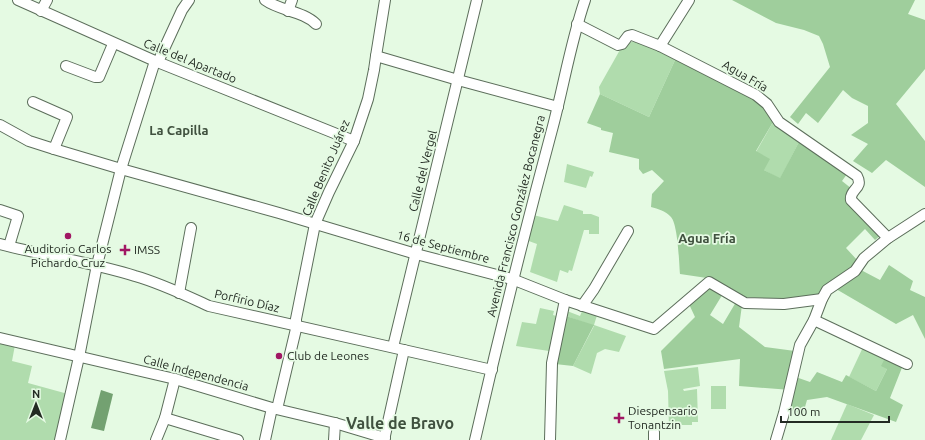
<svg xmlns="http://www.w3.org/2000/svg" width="925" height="440" viewBox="0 0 925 440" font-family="Ubuntu,sans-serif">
	<rect width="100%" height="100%" fill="#e5fae3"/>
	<!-- green -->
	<g fill="#b0dcad">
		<path d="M 636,41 L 676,58 L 649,117 L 600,94 L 599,87 L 621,48 L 627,43 Z"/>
		<path d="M 773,122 L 800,140 L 780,179 L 764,170 L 756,152 Z"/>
		<path d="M 567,164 L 594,172 L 592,177 L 590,176 L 586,188 L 564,182 Z"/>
		<path d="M 564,205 L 583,211 L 583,214 L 591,214 L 599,217 L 599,234 L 589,234 L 589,230 L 584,230 L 572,271 L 569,270 L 568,273 L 560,270 L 557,282 L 530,272 L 537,244 L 526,240 L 533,215 L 558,221 Z"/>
		<path d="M 540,308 L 554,311 L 553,315 L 563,318 L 548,360 L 549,351 L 516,346 L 522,322 L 536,324 Z"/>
		<path d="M 583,309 L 598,312 L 594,325 L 626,336 L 619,352 L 605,349 L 597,353 L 591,374 L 573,366 L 594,326 L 566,316 L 567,311 L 580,316 Z"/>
		<path d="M 0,341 L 15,345 L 12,361 L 32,366 L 28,383 L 68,394 L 57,440 L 0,440 Z"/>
		<path d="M 864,345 L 886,356 L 887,369 L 876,391 L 849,377 Z"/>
		<path d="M 698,367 L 700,386 L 683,389 L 684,391 L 697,389 L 698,422 L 692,422 L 692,425 L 680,425 L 680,422 L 674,422 L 673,428 L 669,428 L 668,391 L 664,371 Z"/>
		<rect x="711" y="386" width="15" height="23"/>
		<path d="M 847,404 L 874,415 L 861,440 L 831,440 Z"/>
	</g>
	<!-- forest -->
	<g fill="#9fce9c">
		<path d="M 732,0 L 915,0 L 908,14 L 925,20 L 925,69 L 896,104 L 925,141 L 925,187 L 886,160 L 872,173 L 853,161 L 868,144 L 851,135 L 868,123 L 868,106 L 852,98 L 843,90 L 818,123 L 806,113 L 798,124 L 790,117 L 830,67 L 823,44 L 819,36 L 804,30 L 776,23 Z"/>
		<path d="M 676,58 L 759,102 L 773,122 L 756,151 L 770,159 L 764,170 L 780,178 L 800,140 L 847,174 L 842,181 L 852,189 L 850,190 L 882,234 L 875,240 L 865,229 L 846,248 L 858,261 L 853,268 L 821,294 L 784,299 L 741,297 L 707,278 L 680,274 C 679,262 678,225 671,217 C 666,211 658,209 651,207 L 652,194 L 664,181 L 652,170 L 643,174 L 639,169 L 639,159 L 609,152 L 613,133 L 601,130 L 601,128 L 587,123 L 600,94 L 649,117 Z"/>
		<path d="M 889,265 L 913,281 L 910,290 L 925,297 L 925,339 L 913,315 L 896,324 L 836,289 L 861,270 L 880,280 Z"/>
		<path d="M 709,284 L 724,292 L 710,315 L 723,324 L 736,302 L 742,305 L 739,327 L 765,347 L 795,351 L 790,375 L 810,382 L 817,372 L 842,382 L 846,375 L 876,391 L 887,369 L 881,366 L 886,356 L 903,365 L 890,398 L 903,405 L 896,422 L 827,397 L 807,400 L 803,414 L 788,410 L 791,390 L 739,386 L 740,359 L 664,369 L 661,351 L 695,317 L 688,302 Z"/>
		<path d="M 566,316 L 594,325 L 573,366 L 555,364 Z"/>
	</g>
	<!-- water -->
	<path fill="#73a171" d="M 101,390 L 113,394 L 104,431 L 91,428 Z"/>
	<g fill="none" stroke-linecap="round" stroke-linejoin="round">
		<defs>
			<g id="minor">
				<path d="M 18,0 L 155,61 L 354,141"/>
				<path d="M 265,0 C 280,11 303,11 316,24"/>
				<path d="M 41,11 L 47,0"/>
				<path d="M 288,11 L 292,0"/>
				<path d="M 577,24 L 618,45 L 622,44 L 628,36 L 632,35 L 660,46 L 756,95 L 767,104 L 779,122 L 857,176 C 864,189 849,189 851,200 L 888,238"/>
				<path d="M 660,46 L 689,0"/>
				<path d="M 376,56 L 458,80 L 558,107"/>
				<path d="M 158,62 L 182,10 L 189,0"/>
				<path d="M 66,66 L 95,77 L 99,77 L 113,44"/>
				<path d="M 33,102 L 67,117 L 54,149"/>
				<path d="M 0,125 L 29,141 L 54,149 L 121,169 L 279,213 L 416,254 L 512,279 L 565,300 L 654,329 L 709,282 L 745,303 L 784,304 L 822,299"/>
				<path d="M 0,210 L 18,216 L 9,246"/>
				<path d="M 0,244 C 45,256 91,262 135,276 C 160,283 185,295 209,306 L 492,370"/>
				<path d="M 179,293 L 191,228"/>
				<path d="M 582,306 L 594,289 L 628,231"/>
				<path d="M 814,320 L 907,364"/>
				<path d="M 0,338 L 175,379 L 272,408 L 335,423 L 385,438"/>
				<path d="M 393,347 L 477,0"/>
				<path d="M 277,409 L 296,329 L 296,319 L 315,224 L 329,192 L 354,141 L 368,99 L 374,70 L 376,56 L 385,0"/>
				<path d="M 165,418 L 238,440"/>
				<path d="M 60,440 L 79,357 L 97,265 L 121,169 L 155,61"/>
				<path d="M 156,440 L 165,418 L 175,379"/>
				<path d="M 265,440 L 272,408"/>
				<path d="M 334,440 L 335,423"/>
				<path d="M 384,440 L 404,350"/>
				<path d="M 475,440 C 499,335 525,230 553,126 C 564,84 571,41 585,0"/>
				<path d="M 550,440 L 552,363 L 565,300"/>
				<path d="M 654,440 L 654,432"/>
				<path d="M 776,440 L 784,413 L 800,345 L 814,320 L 822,299 L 827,290 L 855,271 L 864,258 L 888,238 L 925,214"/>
			</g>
		</defs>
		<!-- minor casing -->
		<use href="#minor" stroke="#5c6e5b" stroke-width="12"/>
		<!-- minor -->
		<use href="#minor" stroke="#fff" stroke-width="10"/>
	</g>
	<!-- markers -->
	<g fill="#a01663" stroke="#e5fae3" stroke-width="1.5">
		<circle cx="68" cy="236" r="4"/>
		<path d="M123 244h4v4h4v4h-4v4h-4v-4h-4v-4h4z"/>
		<circle cx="279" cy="356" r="4"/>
		<path d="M617 412h4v4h4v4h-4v4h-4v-4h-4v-4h4z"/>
	</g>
	<g text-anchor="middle" stroke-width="3.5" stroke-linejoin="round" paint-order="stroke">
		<!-- street labels -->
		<g font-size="12" fill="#232b23" stroke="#e5fae3">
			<text transform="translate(190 61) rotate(22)" y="4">Calle del Apartado</text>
			<text transform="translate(745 76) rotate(30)" y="4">Agua Fría</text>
			<text transform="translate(326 168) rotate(-67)" y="4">Calle Benito Juárez</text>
			<text transform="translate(423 171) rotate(-76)" y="4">Calle del Vergel</text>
			<text transform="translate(516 216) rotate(-76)" y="4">Avenida Francisco González Bocanegra</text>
			<text transform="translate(443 247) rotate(15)" y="4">16 de Septiembre</text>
			<text transform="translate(247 301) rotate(13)" y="4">Porfirio Díaz</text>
			<text transform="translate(196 373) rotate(15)" y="4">Calle Independencia</text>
		</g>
		<!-- poi labels -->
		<g font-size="12" fill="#232b23" stroke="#e5fae3" text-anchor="start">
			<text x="68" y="253" text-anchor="middle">Auditorio Carlos<tspan x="68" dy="14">Pichardo Cruz</tspan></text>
			<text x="134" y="254">IMSS</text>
			<text x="287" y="360">Club de Leones</text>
			<text x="628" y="415">Diespensario<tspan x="628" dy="14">Tonantzin</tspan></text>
		</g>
		<!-- neighbourhood labels -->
		<g font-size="13" font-weight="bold" fill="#40513f" stroke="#e5fae3">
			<text x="179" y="135">La Capilla</text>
			<text x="707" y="243">Agua Fría</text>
		</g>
		<!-- district labels -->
		<g font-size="16" font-weight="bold" fill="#40513f" stroke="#e5fae3">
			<text x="400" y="429">Valle de Bravo</text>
		</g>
	</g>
	<!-- north arrow -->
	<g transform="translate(36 404)" stroke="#e5fae3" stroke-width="3" paint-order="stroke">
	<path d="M0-3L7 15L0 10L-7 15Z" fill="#232b23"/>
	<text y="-6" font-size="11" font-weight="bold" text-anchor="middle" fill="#232b23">N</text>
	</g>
	<!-- scale -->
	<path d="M781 416v6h108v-6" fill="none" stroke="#232b23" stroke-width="2"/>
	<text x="787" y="416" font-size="12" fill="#232b23" stroke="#e5fae3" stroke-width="3" paint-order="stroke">100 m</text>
</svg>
